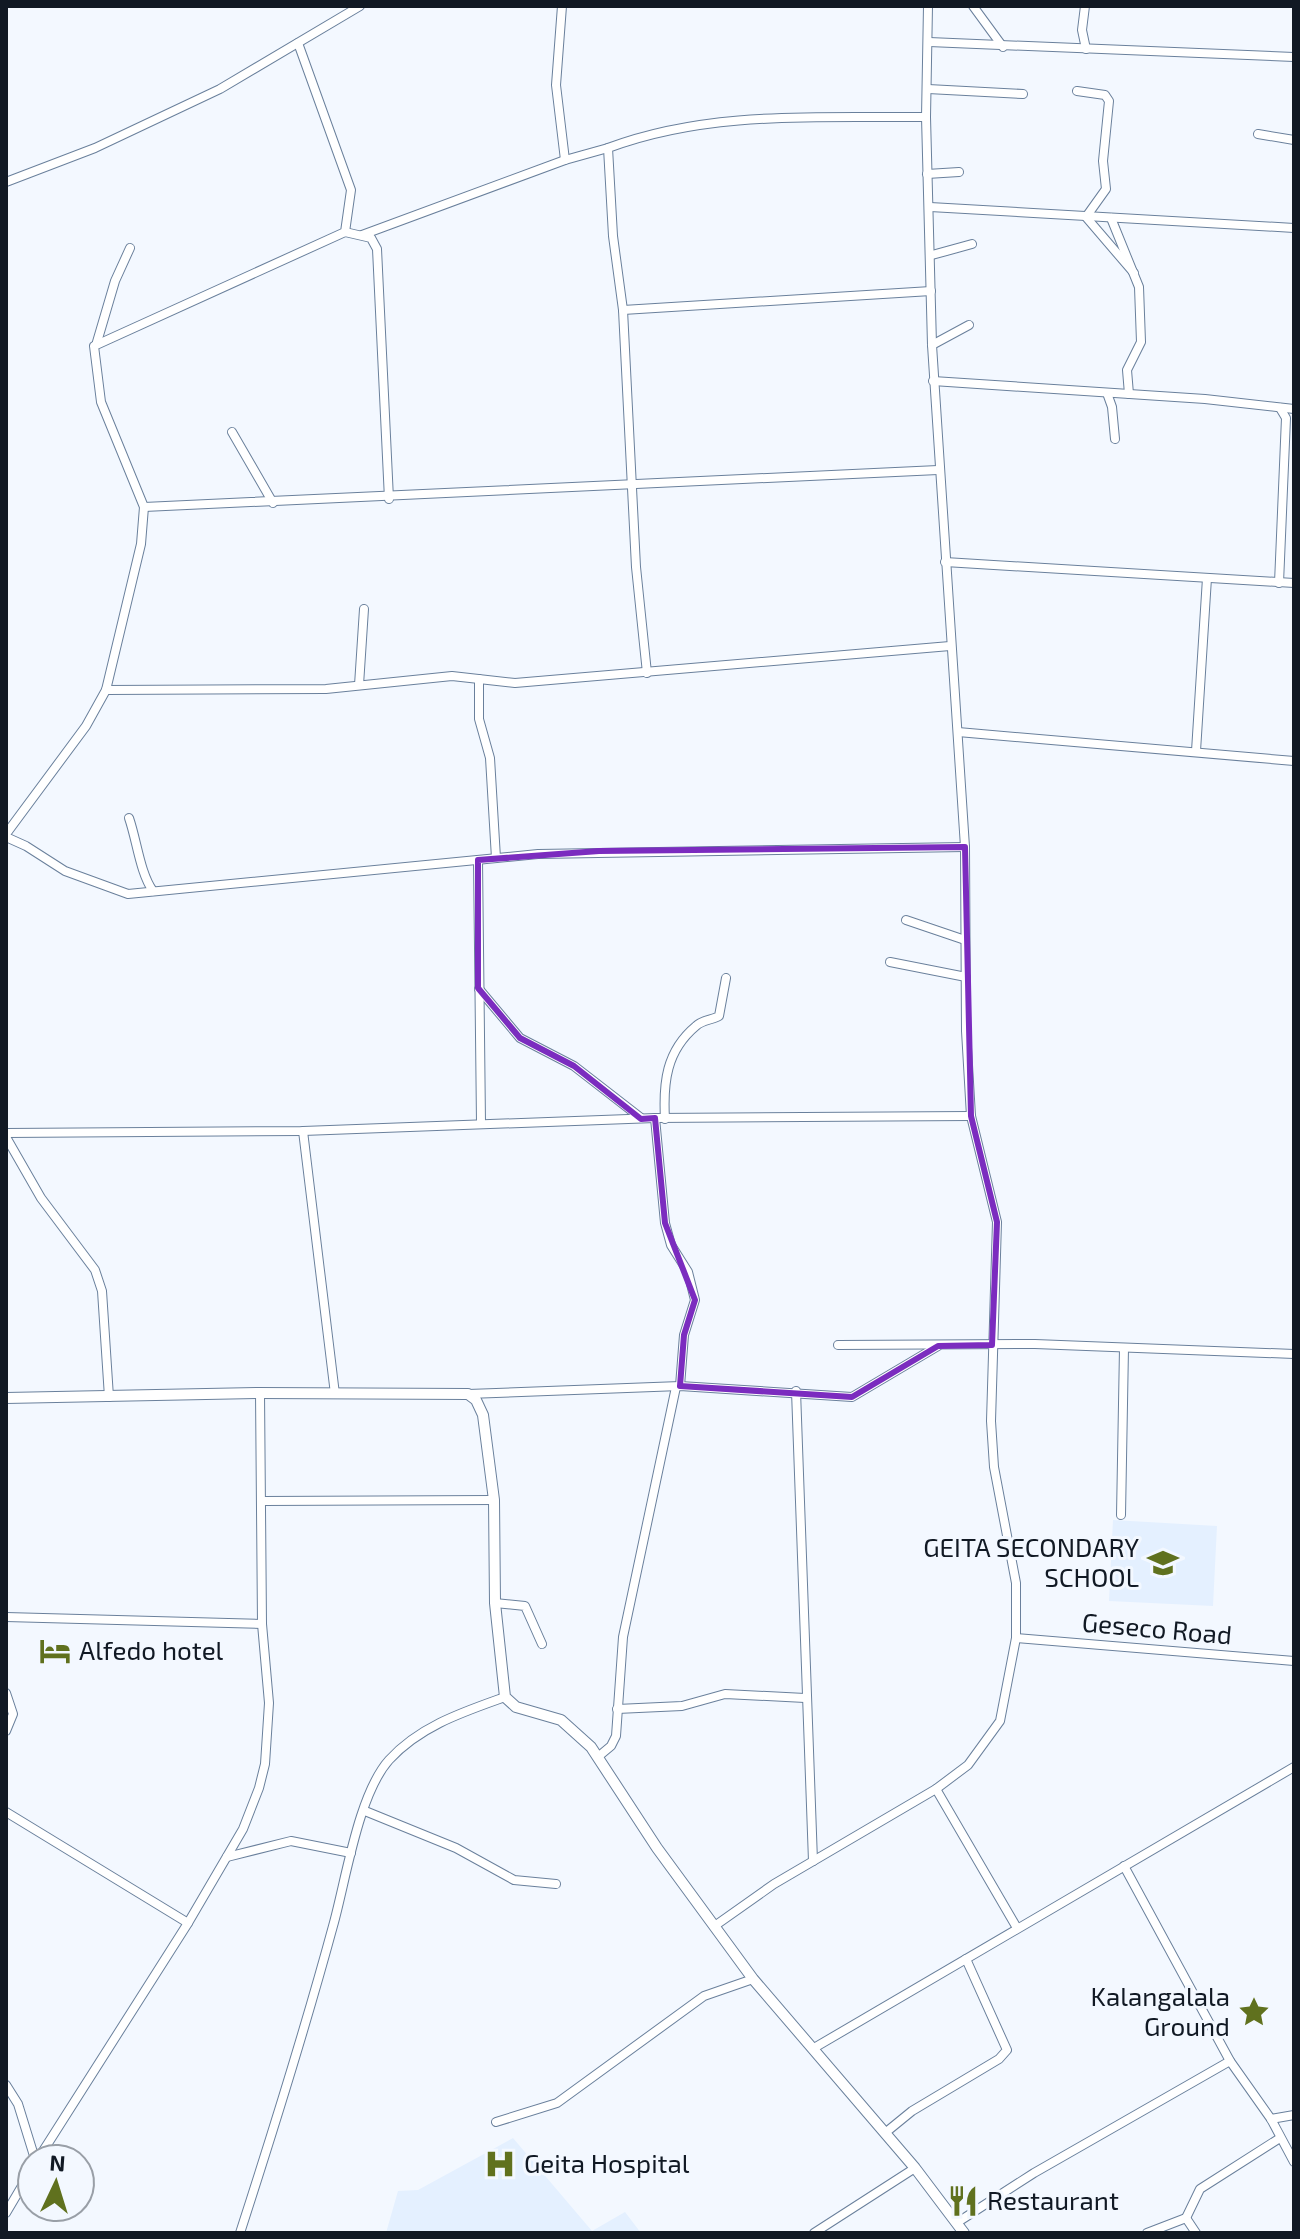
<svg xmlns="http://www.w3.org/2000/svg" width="1300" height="2239" viewBox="0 0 1300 2239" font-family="'Exo 2',sans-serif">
	<rect width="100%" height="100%" fill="#f3f8ff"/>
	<!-- built -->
	<g fill="#e4f0ff">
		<path d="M 1113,1520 L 1217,1526 L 1213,1606 L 1109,1601 Z"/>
		<path d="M 513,2138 L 592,2231 L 625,2212 L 641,2233 L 386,2233 L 398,2191 L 418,2190 Z"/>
	</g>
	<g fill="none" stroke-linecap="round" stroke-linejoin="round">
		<defs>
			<g id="minor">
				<path d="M 562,6 L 556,85 L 565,160"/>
				<path d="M 973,6 L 1003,47"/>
				<path d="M 1085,6 L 1082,30 L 1086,49"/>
				<path d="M 929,42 L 1294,57"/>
				<path d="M 928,89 L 1023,94"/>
				<path d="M 1077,91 L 1105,95 L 1109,101 L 1103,161 L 1106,189 L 1086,217 L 1134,273"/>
				<path d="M 1258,134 L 1294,140"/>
				<path d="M 927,174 L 959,172"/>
				<path d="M 6,182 L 95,148 L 220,89 L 360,6"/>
				<path d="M 930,207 L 1294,228"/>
				<path d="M 1111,218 L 1139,287 L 1141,342 L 1127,370 L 1129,394"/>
				<path d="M 345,232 L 371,238 L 377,249 L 389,499"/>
				<path d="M 362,235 L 565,160 L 608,148"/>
				<path d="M 932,255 L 972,244"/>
				<path d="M 623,310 L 931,291"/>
				<path d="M 97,342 L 115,281 L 130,248"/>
				<path d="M 932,345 L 969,325"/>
				<path d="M 933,381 L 1205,399 L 1294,409"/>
				<path d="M 1107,393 L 1112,407 L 1115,439"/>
				<path d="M 232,432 L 273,503"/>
				<path d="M 144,507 L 938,470"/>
				<path d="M 945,562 L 1294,583"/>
				<path d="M 1279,583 L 1286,418 L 1280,408"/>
				<path d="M 647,673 L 636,567 L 623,310 L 613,236 L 608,148 C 709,110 819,118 926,117"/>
				<path d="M 479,679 L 479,719 L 490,758 L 496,858"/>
				<path d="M 359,685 L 364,609"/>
				<path d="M 106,690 L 326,689 L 452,676 L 515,683 L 950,646"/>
				<path d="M 958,732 L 1294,761"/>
				<path d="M 1196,751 L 1207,578"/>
				<path d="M 129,818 C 137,841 140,873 153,891"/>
				<path d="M 6,834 L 86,726 L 106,690 L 141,544 L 144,507 L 101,402 L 94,346 L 345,232 L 351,190 L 298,43"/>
				<path d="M 6,837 L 26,846 L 65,871 L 128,894 L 538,854 L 965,847"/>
				<path d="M 478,860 L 481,1123"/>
				<path d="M 906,920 L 965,940"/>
				<path d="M 890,962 L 966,977"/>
				<path d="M 479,989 L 520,1038 L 574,1066 L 641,1118"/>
				<path d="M 655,1118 L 665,1223 L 671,1245 L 688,1272 L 695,1300 L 684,1335 L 680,1386"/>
				<path d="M 665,1119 C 663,1083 666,1051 696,1026 C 702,1020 712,1020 719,1016 L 726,978"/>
				<path d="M 303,1131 L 335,1394"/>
				<path d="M 6,1133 L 303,1131 L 655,1118 L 971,1116"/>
				<path d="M 6,1137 L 41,1198 L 95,1270 L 102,1291 L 109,1397"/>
				<path d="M 838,1345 L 1035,1344 L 1294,1354"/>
				<path d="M 796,1391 L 813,1861"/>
				<path d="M 468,1394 L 680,1386 L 852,1397 L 938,1346"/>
				<path d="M 263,1501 L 494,1500"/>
				<path d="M 1121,1515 L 1124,1348"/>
				<path d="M 495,1603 L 525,1606 L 542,1644"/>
				<path d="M 6,1617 L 262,1624"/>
				<path d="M 1016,1638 L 1294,1661"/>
				<path d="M 6,1693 L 13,1714 L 6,1731"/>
				<path d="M 617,1709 L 682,1706 L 725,1694 L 805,1698"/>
				<path d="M 599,1756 L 611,1746 L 616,1736 L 623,1637 L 676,1387"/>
				<path d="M 936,1789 L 1017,1928"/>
				<path d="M 365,1811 L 456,1848 L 514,1880 L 556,1884"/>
				<path d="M 6,1812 L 188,1923"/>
				<path d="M 227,1857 L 291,1841 L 351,1853"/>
				<path d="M 1124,1866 L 1230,2061 L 1271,2119 L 1294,2162"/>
				<path d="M 716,1925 L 774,1884 L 936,1789 L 968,1765 L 1000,1721 L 1016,1638 L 1016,1583 L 994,1467 L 991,1421 L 997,1222 L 971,1116 L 966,1031 L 965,847 L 932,345 L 926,117 L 928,6"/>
				<path d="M 814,2048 L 1294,1767"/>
				<path d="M 6,2085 L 18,2104 L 35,2159"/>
				<path d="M 1271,2119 L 1294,2115"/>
				<path d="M 496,2122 L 557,2103 L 704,1996 L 753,1979"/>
				<path d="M 885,2133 L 912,2111 L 999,2059 L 1007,2050 L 966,1959"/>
				<path d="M 38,2159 L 188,1923 L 243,1829 L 259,1788 L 265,1764 L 269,1703 L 262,1624 L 260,1393"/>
				<path d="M 6,2213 L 32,2169"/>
				<path d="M 1186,2218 L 1200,2189 L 1280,2138"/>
				<path d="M 958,2222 L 1034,2173 L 1230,2061"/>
				<path d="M 240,2233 C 273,2131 305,2029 333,1926 C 346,1880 358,1795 389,1760 C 420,1726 463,1712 505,1697"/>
				<path d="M 814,2233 L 915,2168"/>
				<path d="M 1147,2233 L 1186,2218 L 1196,2233"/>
			</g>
			<path id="tertiary" d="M 6,1398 L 260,1393 L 468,1394 L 476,1400 L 483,1415 L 494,1500 L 495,1603 L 505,1697 L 516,1707 L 561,1720 L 591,1747 L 657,1848 L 753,1979 L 915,2168 L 964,2233"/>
		</defs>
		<!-- minor casing -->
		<use href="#minor" stroke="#6a809c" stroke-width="10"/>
		<!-- tertiary casing -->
		<use href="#tertiary" stroke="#6a809c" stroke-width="12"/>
		<!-- minor -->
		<use href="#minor" stroke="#fff" stroke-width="8"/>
		<!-- tertiary -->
		<use href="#tertiary" stroke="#fff" stroke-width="10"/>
	</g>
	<!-- marked area -->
	<path fill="none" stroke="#7b2cbf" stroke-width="6" stroke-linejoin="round" d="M 965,847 L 971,1116 L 997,1222 L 992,1345 L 938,1346 L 852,1397 L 680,1386 L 684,1335 L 695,1300 L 665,1223 L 655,1118 L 641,1119 L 574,1066 L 520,1038 L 478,988 L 478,860 L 599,851 Z"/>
	<!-- icons -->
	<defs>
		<symbol id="school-bare" viewBox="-9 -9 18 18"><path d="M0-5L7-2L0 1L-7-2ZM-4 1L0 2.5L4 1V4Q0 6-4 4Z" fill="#60711e" stroke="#f3f8ff" stroke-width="2.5" paint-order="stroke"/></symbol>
		<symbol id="hotel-bare" viewBox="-9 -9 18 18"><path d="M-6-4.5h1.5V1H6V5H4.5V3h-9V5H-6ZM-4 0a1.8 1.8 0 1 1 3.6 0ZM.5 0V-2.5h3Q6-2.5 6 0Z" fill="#60711e" stroke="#f3f8ff" stroke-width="2.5" paint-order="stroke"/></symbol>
		<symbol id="sight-bare" viewBox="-9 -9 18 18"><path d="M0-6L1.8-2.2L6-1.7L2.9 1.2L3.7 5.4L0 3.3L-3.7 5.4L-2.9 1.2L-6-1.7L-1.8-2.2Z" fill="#60711e" stroke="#f3f8ff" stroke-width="2.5" paint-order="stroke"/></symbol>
		<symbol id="hospital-bare" viewBox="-9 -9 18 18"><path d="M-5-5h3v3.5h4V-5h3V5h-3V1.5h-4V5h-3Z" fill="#60711e" stroke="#f3f8ff" stroke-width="2.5" paint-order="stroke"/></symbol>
		<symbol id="restaurant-bare" viewBox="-9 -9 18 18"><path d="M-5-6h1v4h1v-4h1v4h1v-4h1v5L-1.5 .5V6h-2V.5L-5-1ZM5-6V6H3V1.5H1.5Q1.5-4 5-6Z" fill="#60711e" stroke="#f3f8ff" stroke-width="2.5" paint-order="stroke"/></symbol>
	</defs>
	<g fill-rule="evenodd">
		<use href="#school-bare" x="1141" y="1541" width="44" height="44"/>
		<use href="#hotel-bare" x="33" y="1629" width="44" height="44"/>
		<use href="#sight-bare" x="1232" y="1990" width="44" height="44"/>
		<use href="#hospital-bare" x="478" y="2142" width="44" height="44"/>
		<use href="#restaurant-bare" x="941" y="2179" width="44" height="44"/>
	</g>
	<g text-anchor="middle" stroke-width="6" stroke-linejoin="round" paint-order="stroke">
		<!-- poi labels -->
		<g font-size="26" fill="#111924" stroke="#f3f8ff" text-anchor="start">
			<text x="1139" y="1557" text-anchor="end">GEITA SECONDARY<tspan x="1139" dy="30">SCHOOL</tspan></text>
			<text x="79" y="1660">Alfedo hotel</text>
			<text x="1230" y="2006" text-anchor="end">Kalangalala<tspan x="1230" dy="30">Ground</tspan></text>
			<text x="524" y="2173">Geita Hospital</text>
			<text x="987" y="2210">Restaurant</text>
		</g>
		<!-- street labels -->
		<g font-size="26" fill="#111924" stroke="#f3f8ff">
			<text transform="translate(1157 1629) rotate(5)" y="9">Geseco Road</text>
		</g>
	</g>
	<!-- border -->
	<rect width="1300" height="2239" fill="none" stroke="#111924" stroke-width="16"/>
	<!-- north arrow -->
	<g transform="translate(56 2183) rotate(4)"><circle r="38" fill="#f3f8ff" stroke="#999fa7" stroke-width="2"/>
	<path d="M0-6L14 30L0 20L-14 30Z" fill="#60711e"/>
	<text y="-12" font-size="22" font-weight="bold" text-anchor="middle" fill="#111924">N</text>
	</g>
</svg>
